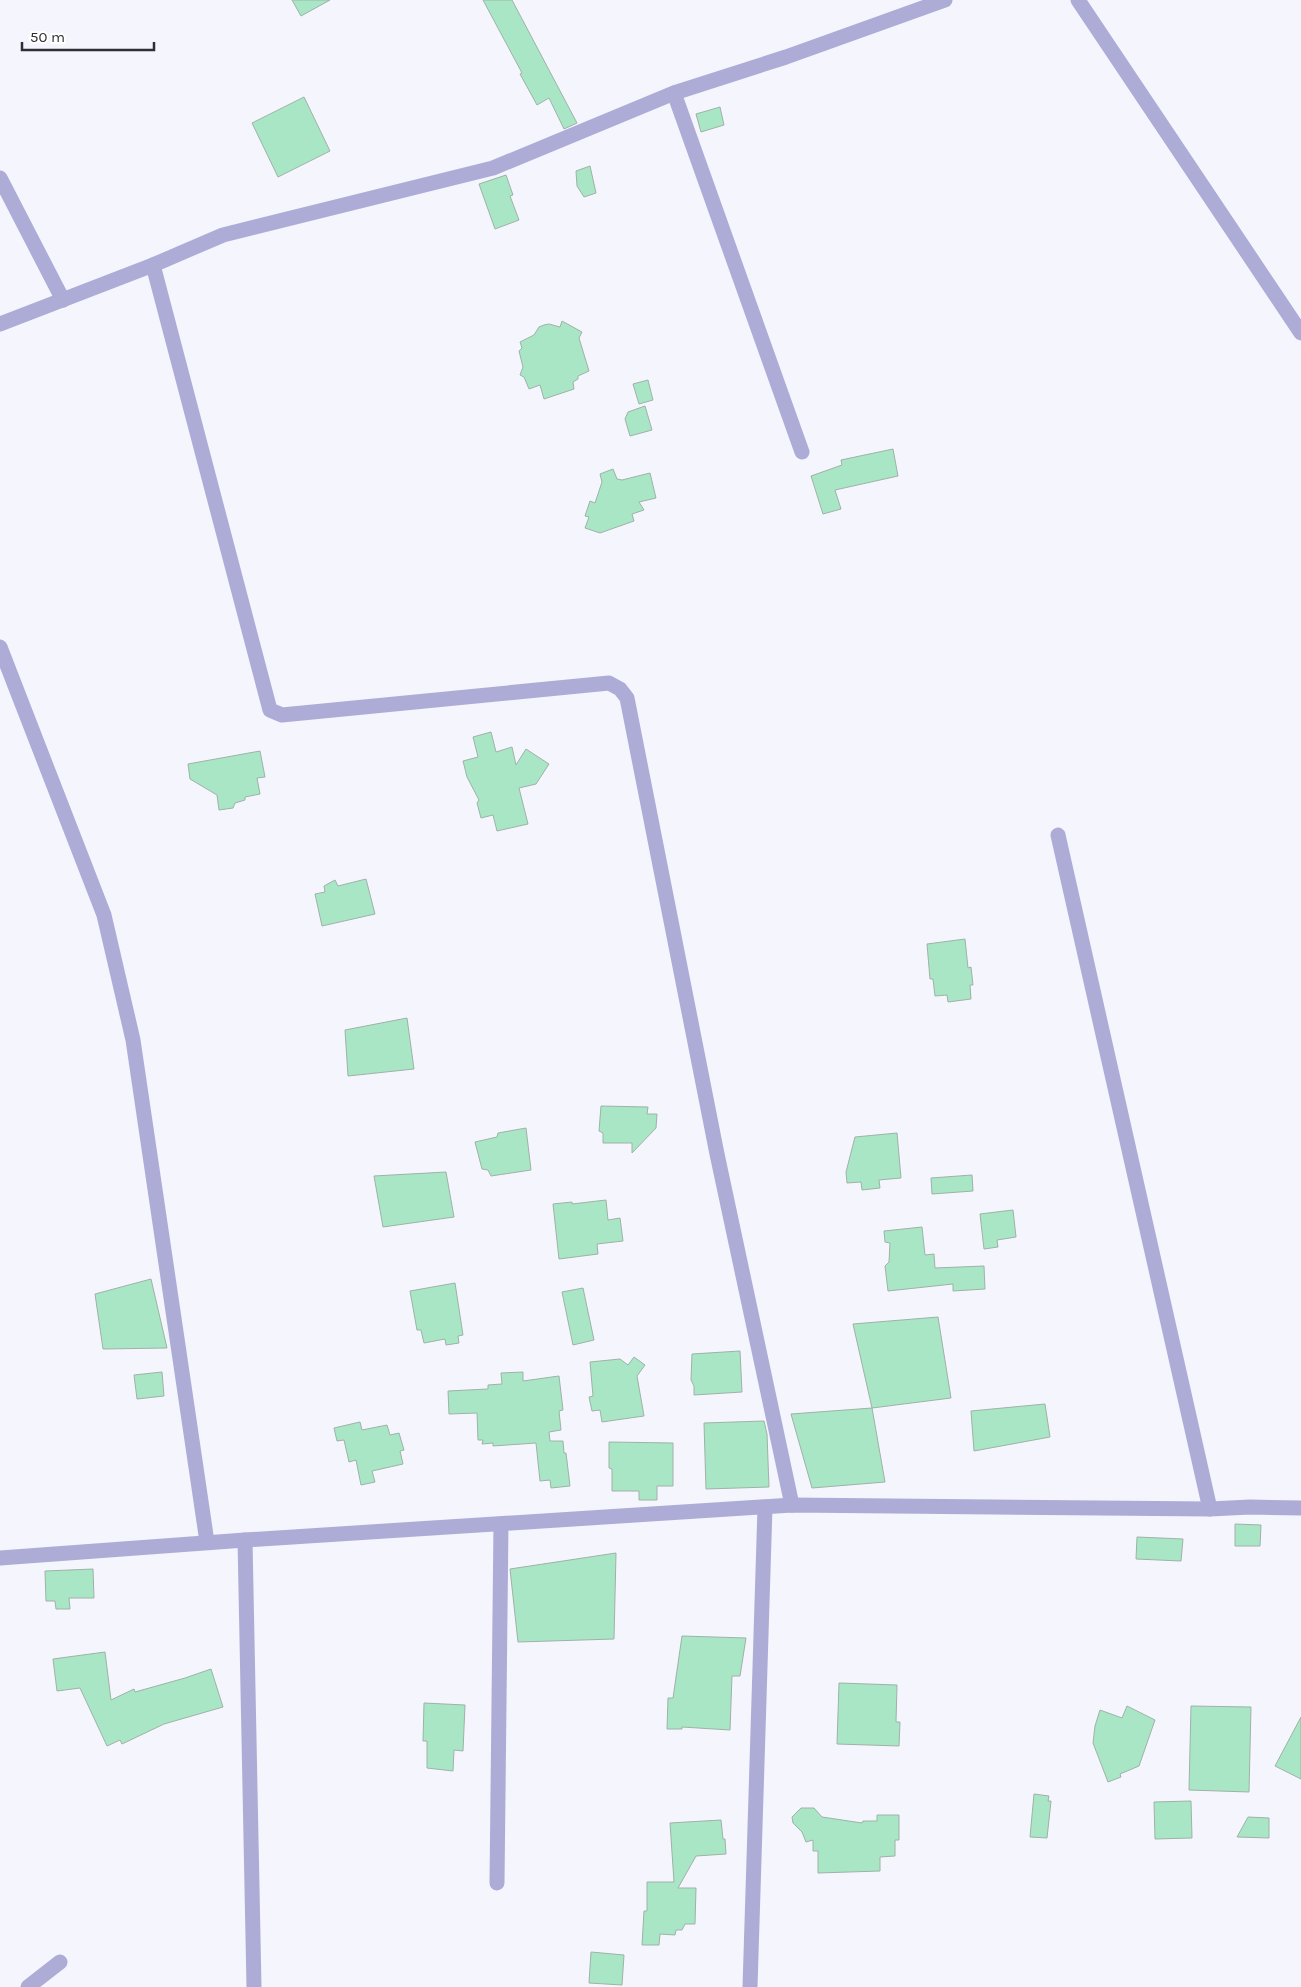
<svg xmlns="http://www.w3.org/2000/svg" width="1301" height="1987" viewBox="0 0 1301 1987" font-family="Karla,sans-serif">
	<rect width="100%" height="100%" fill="#f5f5fd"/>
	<!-- building -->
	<g fill="#a9e6c5" stroke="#9fb2a8">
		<path d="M 292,0 L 330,0 L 301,16 Z"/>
		<path d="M 483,0 L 512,0 L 577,123 L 564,129 L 549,98 L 537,105 L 520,74 L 522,73 Z"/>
		<path d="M 304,97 L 330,151 L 278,177 L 252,123 Z"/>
		<path d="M 720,107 L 724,125 L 701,132 L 696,114 Z"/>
		<path d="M 590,166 L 596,193 L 584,197 L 577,186 L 576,171 Z"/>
		<path d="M 506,175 L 513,195 L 510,196 L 519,220 L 495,229 L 479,184 Z"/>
		<path d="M 562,321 L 582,332 L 579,338 L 589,371 L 578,376 L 578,379 L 573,382 L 574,389 L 544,399 L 540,385 L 529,389 L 524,377 L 520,375 L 523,367 L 519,351 L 522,348 L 520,342 L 534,335 L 539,327 L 544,325 L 549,324 L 560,327 Z"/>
		<path d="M 648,380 L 653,400 L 639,404 L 633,384 Z"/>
		<path d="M 645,406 L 652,430 L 630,436 L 625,419 L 628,412 Z"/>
		<path d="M 893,449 L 898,476 L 835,490 L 841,509 L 823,514 L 811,476 L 842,465 L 841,460 Z"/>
		<path d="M 613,469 L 617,479 L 622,480 L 650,473 L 656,498 L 639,502 L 644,510 L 632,514 L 634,521 L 600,533 L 585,528 L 589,517 L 585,516 L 590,501 L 595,503 L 602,482 L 600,474 Z"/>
		<path d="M 491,732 L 496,752 L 512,747 L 516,765 L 526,749 L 549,764 L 536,784 L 519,788 L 528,824 L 497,831 L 493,815 L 481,818 L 477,803 L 479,800 L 467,777 L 463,761 L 478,757 L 473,737 Z"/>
		<path d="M 260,751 L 265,777 L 257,778 L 260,794 L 245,797 L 245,800 L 235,803 L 233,808 L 219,810 L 217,795 L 190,779 L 188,764 Z"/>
		<path d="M 366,879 L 375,914 L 322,926 L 315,894 L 325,892 L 324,886 L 335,880 L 338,886 Z"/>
		<path d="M 965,939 L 968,968 L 971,967 L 973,985 L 970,985 L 971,999 L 948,1002 L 947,995 L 935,996 L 933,979 L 930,979 L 927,944 Z"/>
		<path d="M 407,1018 L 414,1069 L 348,1076 L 345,1030 Z"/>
		<path d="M 601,1106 L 648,1107 L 647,1114 L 657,1114 L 656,1128 L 632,1153 L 632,1143 L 603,1143 L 603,1133 L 599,1131 Z"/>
		<path d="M 526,1128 L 531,1170 L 491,1176 L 488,1170 L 482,1169 L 475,1142 L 497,1137 L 498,1133 Z"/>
		<path d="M 897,1133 L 901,1178 L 879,1180 L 880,1188 L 862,1190 L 861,1182 L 847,1183 L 846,1172 L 855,1137 Z"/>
		<path d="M 446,1172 L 454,1217 L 383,1227 L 374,1176 Z"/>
		<path d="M 972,1175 L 973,1191 L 932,1194 L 931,1178 Z"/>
		<path d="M 606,1200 L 608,1220 L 620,1218 L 623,1241 L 597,1244 L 598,1254 L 559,1259 L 553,1204 L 572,1202 L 572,1204 Z"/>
		<path d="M 1013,1210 L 1016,1237 L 997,1240 L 998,1247 L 984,1249 L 980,1214 Z"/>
		<path d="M 922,1227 L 925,1255 L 934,1254 L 935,1268 L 984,1266 L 985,1289 L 953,1291 L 953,1284 L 888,1291 L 885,1266 L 889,1262 L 890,1243 L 885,1242 L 884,1231 Z"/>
		<path d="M 151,1279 L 167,1348 L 103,1349 L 95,1294 Z"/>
		<path d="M 455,1283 L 463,1335 L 458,1336 L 459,1343 L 446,1345 L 445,1339 L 424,1343 L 421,1330 L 417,1330 L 410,1291 Z"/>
		<path d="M 583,1288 L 594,1340 L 573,1345 L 562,1292 Z"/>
		<path d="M 938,1317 L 951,1398 L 872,1408 L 853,1324 Z"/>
		<path d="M 740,1351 L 742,1392 L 694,1395 L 694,1386 L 691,1380 L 692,1354 Z"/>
		<path d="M 634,1357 L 645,1365 L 637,1376 L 644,1416 L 602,1422 L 600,1410 L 592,1411 L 589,1397 L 593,1396 L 590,1362 L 620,1359 L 628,1365 Z"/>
		<path d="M 162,1372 L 164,1396 L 137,1399 L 134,1375 Z"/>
		<path d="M 523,1372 L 523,1381 L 559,1376 L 563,1410 L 559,1411 L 561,1430 L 549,1432 L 550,1441 L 563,1441 L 564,1453 L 566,1453 L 570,1486 L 551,1488 L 550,1480 L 540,1481 L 536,1443 L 493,1446 L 493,1443 L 482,1444 L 483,1440 L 478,1440 L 477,1413 L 449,1414 L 448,1391 L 488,1389 L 488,1385 L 502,1384 L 501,1373 Z"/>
		<path d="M 1045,1404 L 1050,1437 L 974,1451 L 971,1411 Z"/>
		<path d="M 872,1408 L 885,1482 L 812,1488 L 791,1414 Z"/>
		<path d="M 764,1421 L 767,1434 L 769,1487 L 706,1489 L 704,1423 Z"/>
		<path d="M 360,1422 L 362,1430 L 387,1425 L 390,1435 L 399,1433 L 404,1450 L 400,1451 L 403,1464 L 372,1471 L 375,1482 L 361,1485 L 356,1460 L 349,1462 L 344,1440 L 337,1441 L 334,1428 Z"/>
		<path d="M 609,1442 L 673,1443 L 673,1486 L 657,1486 L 657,1500 L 639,1500 L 639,1491 L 612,1491 L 612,1469 L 609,1468 Z"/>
		<path d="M 1235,1524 L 1261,1525 L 1260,1546 L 1235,1546 Z"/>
		<path d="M 1137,1537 L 1183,1539 L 1181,1561 L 1136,1559 Z"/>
		<path d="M 616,1553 L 614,1639 L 518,1642 L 510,1569 Z"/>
		<path d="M 93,1569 L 94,1598 L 69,1598 L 70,1609 L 56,1609 L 55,1601 L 46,1601 L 45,1571 Z"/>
		<path d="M 682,1636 L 746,1638 L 740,1676 L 732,1676 L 730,1730 L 682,1727 L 682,1729 L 667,1729 L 668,1698 L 673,1698 Z"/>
		<path d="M 105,1652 L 111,1700 L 134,1689 L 135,1692 L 185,1678 L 211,1669 L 223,1707 L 164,1724 L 122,1744 L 120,1740 L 107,1746 L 80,1688 L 57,1691 L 53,1659 Z"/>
		<path d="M 839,1683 L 897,1685 L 896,1722 L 900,1722 L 899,1746 L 837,1744 Z"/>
		<path d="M 424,1703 L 465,1705 L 463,1751 L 454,1750 L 453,1771 L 427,1768 L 427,1741 L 423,1741 Z"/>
		<path d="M 1127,1706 L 1155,1720 L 1139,1766 L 1120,1774 L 1121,1777 L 1108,1782 L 1093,1743 L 1095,1726 L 1100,1710 L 1122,1718 Z"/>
		<path d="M 1191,1706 L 1251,1707 L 1249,1792 L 1189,1790 Z"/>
		<path d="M 1301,1717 L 1301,1779 L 1275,1766 Z"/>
		<path d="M 1034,1794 L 1049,1796 L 1048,1801 L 1051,1801 L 1047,1838 L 1030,1837 Z"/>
		<path d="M 1191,1801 L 1192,1838 L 1155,1839 L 1154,1802 Z"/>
		<path d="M 801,1808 L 814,1808 L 822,1817 L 862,1823 L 863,1821 L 877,1821 L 877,1815 L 899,1815 L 899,1840 L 895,1840 L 895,1856 L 880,1857 L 880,1871 L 818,1873 L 818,1851 L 813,1851 L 813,1840 L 806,1842 L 802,1832 L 793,1823 L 792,1817 Z"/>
		<path d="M 1248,1817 L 1269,1818 L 1269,1838 L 1237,1837 Z"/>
		<path d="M 721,1820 L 723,1839 L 725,1839 L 726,1854 L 696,1856 L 678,1888 L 696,1888 L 695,1924 L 685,1924 L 682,1930 L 676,1930 L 675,1935 L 660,1934 L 659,1945 L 642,1945 L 644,1911 L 647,1911 L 647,1882 L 674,1882 L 670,1823 Z"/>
		<path d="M 591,1952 L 624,1955 L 622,1985 L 589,1983 Z"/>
	</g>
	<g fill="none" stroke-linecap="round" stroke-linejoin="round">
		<!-- minor -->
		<g stroke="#adacd7" stroke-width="15">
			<path d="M 1078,0 L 1301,333"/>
			<path d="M 674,93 L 802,452"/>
			<path d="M 0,178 L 63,300"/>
			<path d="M 153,265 L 270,710 L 282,715 L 609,683 L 620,689 L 627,698 L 717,1154 L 792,1505"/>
			<path d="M 0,324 L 153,265 L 223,235 L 493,168 L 674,93 L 786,57 L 945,0"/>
			<path d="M 0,647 L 104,915 L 133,1040 L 207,1542"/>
			<path d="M 1058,835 L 1210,1509"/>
			<path d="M 245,1540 L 254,1987"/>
			<path d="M 0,1558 L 245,1540 L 792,1505 L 1210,1509 L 1250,1507 L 1301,1508"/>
			<path d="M 497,1883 L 501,1524"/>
			<path d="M 28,1987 L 60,1962"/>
			<path d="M 750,1987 L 765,1507"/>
		</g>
	</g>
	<!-- scale -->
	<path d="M22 42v8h132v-8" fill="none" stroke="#2e2e35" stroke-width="2.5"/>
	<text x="30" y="42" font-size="15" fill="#2e2e35" stroke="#ffffff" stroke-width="4" paint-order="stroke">50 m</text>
</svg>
